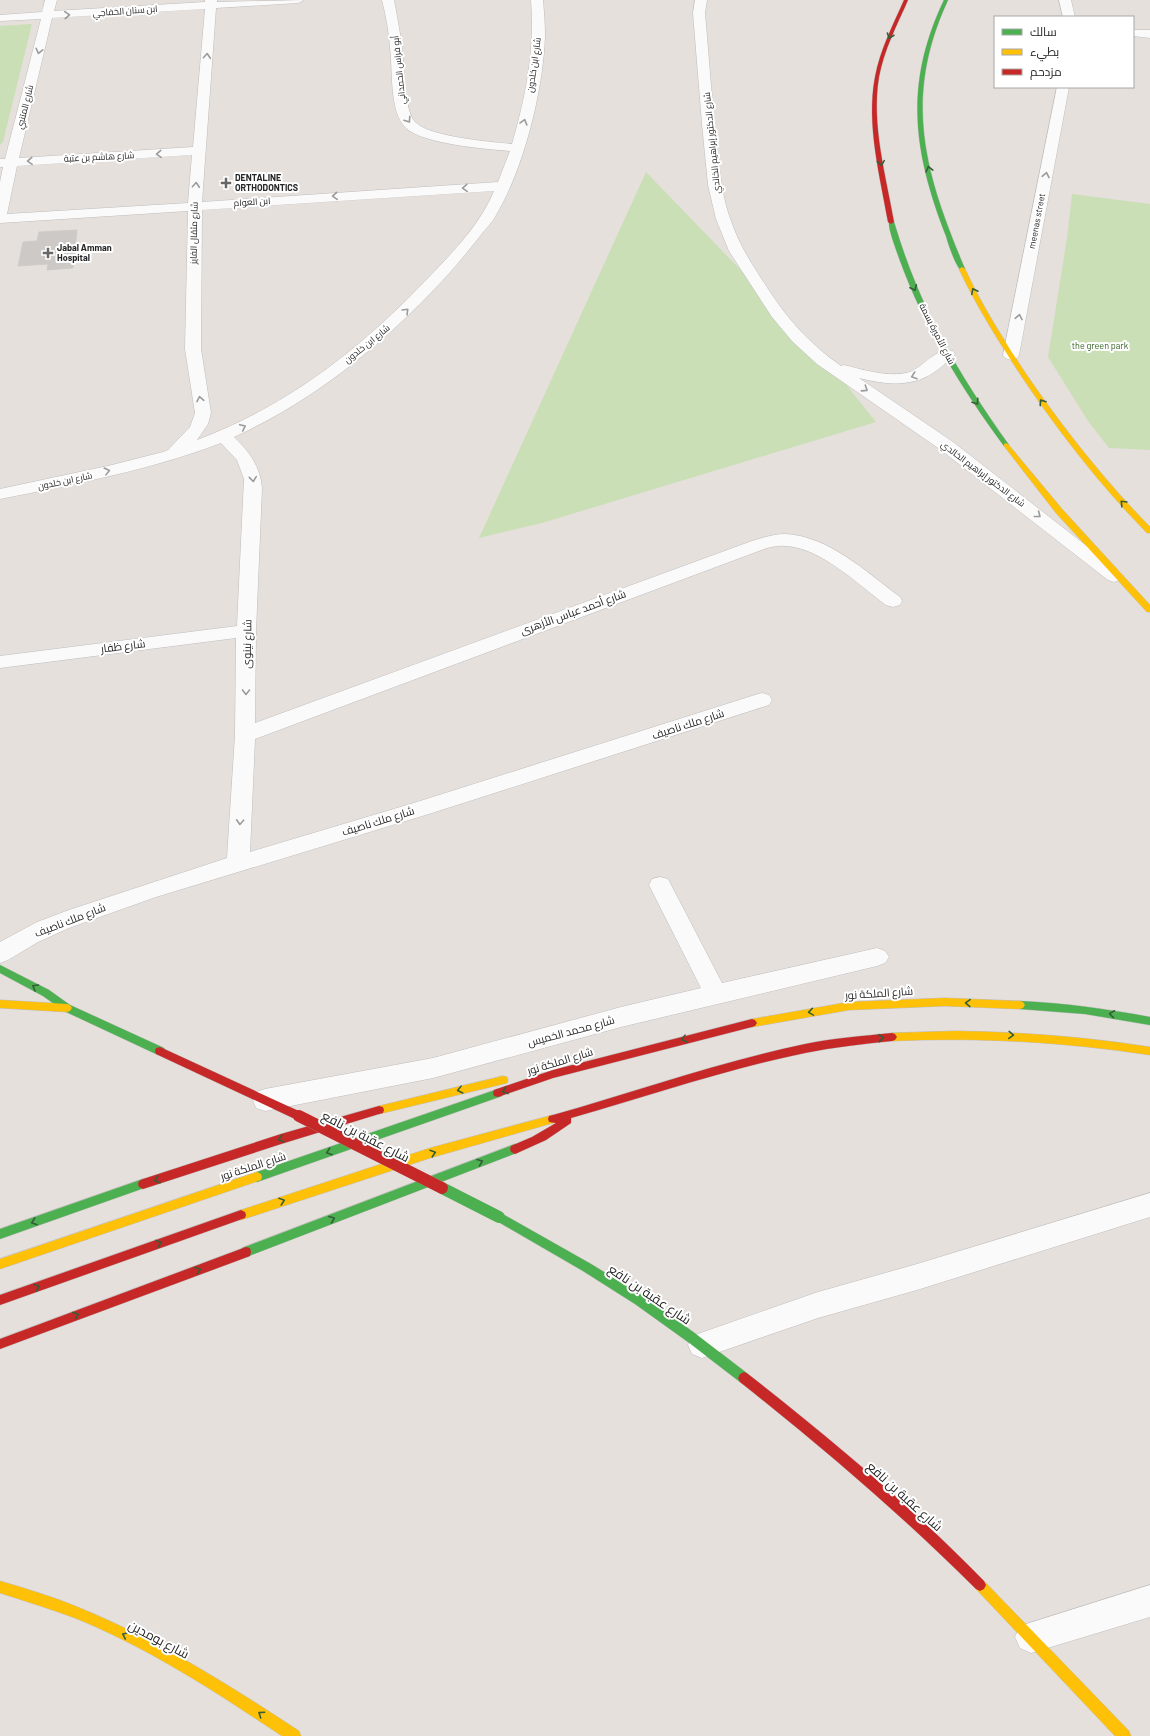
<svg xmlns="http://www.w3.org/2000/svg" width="1150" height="1736" viewBox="0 0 1150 1736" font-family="Barlow,Cairo,sans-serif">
	<rect width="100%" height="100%" fill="#e5e0dc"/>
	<!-- green -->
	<g fill="#cadfb6">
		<path d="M 32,24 L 3,142 L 0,145 L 0,26 Z"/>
		<path d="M 646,172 L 820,352 L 876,422 L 542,523 L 479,538 Z"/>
		<path d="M 1072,194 L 1150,204 L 1150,450 L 1109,448 L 1088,421 L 1048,357 L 1067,238 Z"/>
	</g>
	<!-- building -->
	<path fill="#ccc9c6" stroke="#d0ccc8" d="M 77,230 L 73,268 L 47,270 L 48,264 L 18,266 L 23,242 L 37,241 L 39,232 Z"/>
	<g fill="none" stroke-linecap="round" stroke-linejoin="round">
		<defs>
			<g id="street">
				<path d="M 45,0 L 57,0 L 54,11 L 205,2 L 205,0 L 217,0 L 217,2 L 304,0 L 298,3 L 216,8 L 202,202 L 498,182 L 510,151 C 486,149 423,144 406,128 C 389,113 393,69 390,48 C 389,32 386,16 382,0 L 394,0 C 397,16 400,32 402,48 C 404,65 404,111 415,122 C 429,137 491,142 512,144 C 526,96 535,49 531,0 L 543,0 C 544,12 545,24 545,36 C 543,91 524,168 496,215 C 492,223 485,229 480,236 C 468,251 456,266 443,280 C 382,345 315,400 234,437 C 250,453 260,466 262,488 L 256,631 L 255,723 L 752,541 C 762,538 774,534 785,534 C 829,536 866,572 900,597 L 902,601 L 900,605 L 893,607 L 886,605 C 859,585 820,547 785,546 C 778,545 771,547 764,549 L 255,739 L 250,852 L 417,802 L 755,695 L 762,693 L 769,695 L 772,700 L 769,705 L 432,813 L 156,897 L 69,928 L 38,942 L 8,960 L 0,963 L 0,942 L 37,922 L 69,910 L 227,858 L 235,735 L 236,638 L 0,668 L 0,656 L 237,626 L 244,479 L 237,460 L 221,443 C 150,470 75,484 0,499 L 0,489 L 112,465 L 163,452 L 168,450 L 190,427 L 195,413 L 185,349 L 188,211 L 0,223 L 0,182 L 3,167 L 0,167 L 0,159 L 5,159 L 41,19 L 0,21 L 0,15 L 42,12 ZM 205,9 L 193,147 L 19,158 L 52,18 ZM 192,155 L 188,203 L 7,214 L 17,166 ZM 494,191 C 481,223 455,250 431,275 C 363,347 290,405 197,440 L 208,424 L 211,413 L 201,349 L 202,210 Z"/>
				<path d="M 695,0 L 707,0 L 705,13 C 709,58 712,104 717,149 C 720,173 722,198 731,221 C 740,247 753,266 768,289 C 788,320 811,345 841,366 L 844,365 C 864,370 886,377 906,373 C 923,370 935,346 953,351 L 955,354 L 953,357 C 946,362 940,369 933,373 C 910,388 883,384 859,378 L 953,442 L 1120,572 L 1123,576 L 1120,580 L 1114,582 L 1108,580 L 941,450 L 817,364 L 792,341 L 772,317 L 729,251 L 716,219 L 708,185 L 702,124 L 693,13 Z"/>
				<path d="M 1059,0 L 1071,0 L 1075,17 L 1063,17 Z"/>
				<path d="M 1133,30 L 1150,30 L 1150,38 L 1133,36 Z"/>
				<path d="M 1057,87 L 1069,87 L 1019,355 L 1017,358 L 1011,360 L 1005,358 L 1003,355 Z"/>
				<path d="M 660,877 L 668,879 L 722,983 L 877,948 L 885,951 L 889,957 L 885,963 L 877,966 L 621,1027 L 433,1078 L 265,1111 L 256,1108 L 253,1100 L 256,1092 L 265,1089 L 433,1058 L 621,1007 L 701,988 L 649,885 L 652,879 Z"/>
				<path d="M 1150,1193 L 1150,1217 L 917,1290 L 818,1318 L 702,1358 L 692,1354 L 688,1345 L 692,1336 L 818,1292 L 917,1264 Z"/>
				<path d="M 1150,1585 L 1150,1617 L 1031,1653 L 1020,1648 L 1015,1637 L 1020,1626 Z"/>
			</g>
			<g id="fast">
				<path d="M 944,0 L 948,0 C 902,99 925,174 965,269 L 962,271 C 956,268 948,243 946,236 C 913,151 904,84 944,0 Z"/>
				<path d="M 889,221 L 894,222 C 920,309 957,372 1009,445 L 1008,446 L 1004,446 C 961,388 924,327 899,258 C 896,249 888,229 889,221 Z"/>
				<path d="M 0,965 L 49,990 L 70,1005 L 164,1048 L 165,1051 L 164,1054 L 160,1055 L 156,1054 L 64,1011 L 43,996 L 0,973 Z"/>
				<path d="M 1020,1001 C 1064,1003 1107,1009 1150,1017 L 1150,1025 L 1085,1014 L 1020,1009 L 1017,1008 L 1015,1005 L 1017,1002 Z"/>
				<path d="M 498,1089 L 502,1090 L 503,1093 L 502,1096 L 257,1182 L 253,1180 L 252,1177 L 253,1174 L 257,1172 Z"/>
				<path d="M 515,1144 L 519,1146 L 520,1149 L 519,1152 L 246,1257 L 242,1256 L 241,1252 L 242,1248 Z"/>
				<path d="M 143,1179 L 147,1181 L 148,1184 L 147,1187 L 0,1239 L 0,1229 Z"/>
				<path d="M 499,1212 L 591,1264 L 643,1296 L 696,1334 L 748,1374 L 750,1378 L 748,1382 L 744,1384 L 740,1382 L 688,1342 L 635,1304 L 583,1271 L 495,1220 L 494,1217 L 495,1214 Z"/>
			</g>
			<g id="slow">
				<path d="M 962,267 L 965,269 C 982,306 1004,340 1026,374 C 1063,428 1104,480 1150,527 L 1150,533 L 1147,533 C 1100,485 1059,432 1022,377 C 999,342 977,307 959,269 Z"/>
				<path d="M 1006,443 L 1008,444 L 1062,509 L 1150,605 L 1150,612 L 1147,612 L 1056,513 L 1004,446 L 1004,444 Z"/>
				<path d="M 945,998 L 1020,1001 L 1023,1002 L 1025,1005 L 1023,1008 L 1020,1009 L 945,1006 L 849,1010 L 752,1027 L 749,1026 L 747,1023 L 749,1020 L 752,1019 L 849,1002 Z"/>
				<path d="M 0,1000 L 67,1004 L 70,1005 L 72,1008 L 70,1011 L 67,1012 L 0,1008 Z"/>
				<path d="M 956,1031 C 1022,1032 1086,1037 1150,1047 L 1150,1055 C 1064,1042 979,1037 892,1041 L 889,1040 L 887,1037 L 889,1034 L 892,1033 Z"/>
				<path d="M 503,1076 L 507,1077 L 508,1080 L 507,1083 L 503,1084 L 379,1114 L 375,1113 L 374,1110 L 375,1107 L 379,1106 Z"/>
				<path d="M 553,1115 L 557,1116 L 558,1119 L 557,1122 L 553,1123 L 430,1158 L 241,1220 L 237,1218 L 236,1215 L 237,1212 L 241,1210 L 430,1148 Z"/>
				<path d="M 257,1172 L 261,1174 L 262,1177 L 261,1180 L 0,1269 L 0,1259 Z"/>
				<path d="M 980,1579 L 984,1581 L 1129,1731 L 1131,1736 L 1115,1736 L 976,1589 L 974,1585 L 976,1581 Z"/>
				<path d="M 0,1581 C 27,1589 54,1597 80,1608 C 158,1640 229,1685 299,1731 L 301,1736 L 282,1736 C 216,1692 149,1648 75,1618 C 51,1609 25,1601 0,1593 Z"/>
			</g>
			<g id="jam">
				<path d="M 904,0 L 908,0 C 897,25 884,50 879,77 C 871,124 886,176 894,222 L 891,224 L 888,222 C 880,176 866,124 875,77 C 880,50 893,25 904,0 Z"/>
				<path d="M 752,1019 L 755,1020 L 757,1023 L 755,1026 L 752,1027 L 553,1078 L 498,1097 L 494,1096 L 493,1093 L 494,1090 L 553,1070 Z"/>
				<path d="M 892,1033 L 895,1034 L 897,1037 L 895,1040 L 892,1041 C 863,1044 834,1047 805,1053 C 726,1069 649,1096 571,1118 L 571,1123 L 546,1140 L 515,1154 L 511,1152 L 510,1149 L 511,1146 L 532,1137 L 556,1123 L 549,1122 L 548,1119 L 549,1116 L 553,1115 C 637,1091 719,1062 805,1044 C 833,1038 863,1036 892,1033 Z"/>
				<path d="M 160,1047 L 303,1113 L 304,1116 L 303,1119 L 299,1120 L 295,1119 L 156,1054 L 155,1051 L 156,1048 Z"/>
				<path d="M 379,1106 L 383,1107 L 384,1110 L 383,1113 L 379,1114 L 281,1144 L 143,1189 L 139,1187 L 138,1184 L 139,1181 L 143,1179 L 281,1134 Z"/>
				<path d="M 241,1210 L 245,1212 L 246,1215 L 245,1218 L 0,1305 L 0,1295 Z"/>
				<path d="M 246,1247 L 250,1248 L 251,1252 L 250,1256 L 0,1349 L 0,1339 Z"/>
				<path d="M 744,1372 L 748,1374 C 831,1439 911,1506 984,1581 L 986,1585 L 984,1589 L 980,1591 L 976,1589 C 902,1515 822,1447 740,1382 L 738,1378 L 740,1374 Z"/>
			</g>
		</defs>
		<!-- street casing -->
		<use href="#street" stroke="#bfbdbd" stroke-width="1"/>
		<!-- fast casing -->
		<use href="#fast" stroke="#bfbdbd" stroke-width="1"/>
		<!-- slow casing -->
		<use href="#slow" stroke="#bfbdbd" stroke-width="1"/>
		<!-- jam casing -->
		<use href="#jam" stroke="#bfbdbd" stroke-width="1"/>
		<!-- street -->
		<use href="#street" fill="#fbfafa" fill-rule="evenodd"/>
		<!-- fast -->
		<use href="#fast" fill="#4caf50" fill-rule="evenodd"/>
		<!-- slow -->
		<use href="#slow" fill="#ffc107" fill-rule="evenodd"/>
		<!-- jam -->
		<use href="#jam" fill="#c62828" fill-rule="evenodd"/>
		<defs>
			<path id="fast-bridge" d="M 442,1188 L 499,1217"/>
			<path id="jam-bridge" d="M 299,1116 L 442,1188"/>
		</defs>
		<!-- fast-bridge casing -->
		<use href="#fast-bridge" stroke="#bfbdbd" stroke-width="12" stroke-linecap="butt"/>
		<!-- jam-bridge casing -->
		<use href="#jam-bridge" stroke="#bfbdbd" stroke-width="12" stroke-linecap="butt"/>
		<!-- fast-bridge -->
		<use href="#fast-bridge" stroke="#4caf50" stroke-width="12"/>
		<!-- jam-bridge -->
		<use href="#jam-bridge" stroke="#c62828" stroke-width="12"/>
	</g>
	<!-- one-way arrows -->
	<defs><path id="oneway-chevron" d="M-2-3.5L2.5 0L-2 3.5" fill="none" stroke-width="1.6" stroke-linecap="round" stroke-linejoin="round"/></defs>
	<g stroke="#9b9b9b">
		<use href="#oneway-chevron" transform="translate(67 15) rotate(-4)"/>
		<use href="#oneway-chevron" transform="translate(39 51) rotate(104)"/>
		<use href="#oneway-chevron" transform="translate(207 56) rotate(-85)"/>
		<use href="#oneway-chevron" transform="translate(408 120) rotate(56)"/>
		<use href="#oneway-chevron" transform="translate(524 122) rotate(-74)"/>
		<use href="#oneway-chevron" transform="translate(159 154) rotate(177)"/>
		<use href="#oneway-chevron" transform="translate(30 161) rotate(177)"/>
		<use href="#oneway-chevron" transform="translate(1046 175) rotate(-79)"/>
		<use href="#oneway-chevron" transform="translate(196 185) rotate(-86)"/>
		<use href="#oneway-chevron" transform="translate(465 188) rotate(177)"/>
		<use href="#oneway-chevron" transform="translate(335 196) rotate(176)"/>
		<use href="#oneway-chevron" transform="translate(406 311) rotate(-45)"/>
		<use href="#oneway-chevron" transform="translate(1019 317) rotate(-79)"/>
		<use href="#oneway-chevron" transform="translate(914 376) rotate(161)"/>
		<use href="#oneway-chevron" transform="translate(865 389) rotate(33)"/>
		<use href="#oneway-chevron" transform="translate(200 399) rotate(-101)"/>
		<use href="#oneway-chevron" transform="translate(243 427) rotate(-25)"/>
		<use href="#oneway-chevron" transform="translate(107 471) rotate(-14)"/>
		<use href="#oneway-chevron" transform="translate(253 479) rotate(84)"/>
		<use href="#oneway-chevron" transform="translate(1038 515) rotate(38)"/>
		<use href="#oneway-chevron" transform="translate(246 692) rotate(91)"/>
		<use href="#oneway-chevron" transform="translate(240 822) rotate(93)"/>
	</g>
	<g stroke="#355d37">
		<use href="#oneway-chevron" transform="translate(890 36) rotate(109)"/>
		<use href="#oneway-chevron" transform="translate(881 163) rotate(83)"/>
		<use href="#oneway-chevron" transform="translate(929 169) rotate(-104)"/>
		<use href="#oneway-chevron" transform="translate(914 288) rotate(65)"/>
		<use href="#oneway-chevron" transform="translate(974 291) rotate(-117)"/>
		<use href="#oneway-chevron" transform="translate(976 402) rotate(56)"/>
		<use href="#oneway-chevron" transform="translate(1042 402) rotate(-124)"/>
		<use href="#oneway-chevron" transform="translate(1123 503) rotate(-134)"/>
		<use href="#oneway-chevron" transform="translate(35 987) rotate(-150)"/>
		<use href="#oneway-chevron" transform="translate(968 1003) rotate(-178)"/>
		<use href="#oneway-chevron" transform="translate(811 1012) rotate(171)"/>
		<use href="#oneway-chevron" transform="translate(1112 1014) rotate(-172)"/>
		<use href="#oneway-chevron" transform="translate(1011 1035) rotate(2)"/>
		<use href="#oneway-chevron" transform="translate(881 1038) rotate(-5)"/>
		<use href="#oneway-chevron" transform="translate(684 1039) rotate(166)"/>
		<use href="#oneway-chevron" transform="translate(460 1090) rotate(166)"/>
		<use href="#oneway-chevron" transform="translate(505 1091) rotate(160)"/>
		<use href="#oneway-chevron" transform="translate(281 1139) rotate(163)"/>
		<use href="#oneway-chevron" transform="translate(329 1152) rotate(161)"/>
		<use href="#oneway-chevron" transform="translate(433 1153) rotate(-17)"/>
		<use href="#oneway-chevron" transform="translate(480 1162) rotate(-21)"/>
		<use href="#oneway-chevron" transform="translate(157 1180) rotate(161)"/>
		<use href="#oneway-chevron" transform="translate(282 1201) rotate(-19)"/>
		<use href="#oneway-chevron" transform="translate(332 1219) rotate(-21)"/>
		<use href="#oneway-chevron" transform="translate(34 1222) rotate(161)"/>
		<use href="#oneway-chevron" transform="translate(159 1243) rotate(-20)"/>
		<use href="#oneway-chevron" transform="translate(198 1270) rotate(-20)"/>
		<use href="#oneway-chevron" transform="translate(37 1287) rotate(-20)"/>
		<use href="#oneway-chevron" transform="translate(76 1315) rotate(-20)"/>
		<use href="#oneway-chevron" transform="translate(125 1635) rotate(-155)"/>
		<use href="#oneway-chevron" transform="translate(261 1714) rotate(-146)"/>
	</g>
	<!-- markers -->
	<g fill="#696766" stroke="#fff" stroke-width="1.5">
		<path d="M224 177h4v4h4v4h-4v4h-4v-4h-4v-4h4z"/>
		<path d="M46 247h4v4h4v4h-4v4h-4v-4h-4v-4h4z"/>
	</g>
	<g text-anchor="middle" stroke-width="4" stroke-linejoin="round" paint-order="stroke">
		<!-- far-street labels -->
		<g font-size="9" fill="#262626" stroke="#fff">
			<text transform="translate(125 11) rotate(-4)" y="3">ابن سنان الخفاجي</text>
			<text transform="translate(534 65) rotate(-82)" y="3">شارع ابن خلدون</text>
			<text transform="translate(399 70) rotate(-96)" y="3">أبو فراس الحمداني</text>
			<text transform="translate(25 107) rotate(-76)" y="3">شارع المتنبي</text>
			<text transform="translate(712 143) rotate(-96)" y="3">شارع الدكتور إبراهيم الخالدي</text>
			<text transform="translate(99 157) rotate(-3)" y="3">شارع هاشم بن عتبة</text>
			<text transform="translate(252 202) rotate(-4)" y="3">ابن العوام</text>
			<text transform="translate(1037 221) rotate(-79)" y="3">meenas street</text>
			<text transform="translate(194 233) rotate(-89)" y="3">شارع مثقال الفايز</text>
			<text transform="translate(937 334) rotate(63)" y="3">شارع الأميرة بسمة</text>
			<text transform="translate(367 344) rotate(-39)" y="3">شارع ابن خلدون</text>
			<text transform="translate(983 474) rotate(37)" y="3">شارع الدكتور إبراهيم الخالدي</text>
			<text transform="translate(65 481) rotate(-12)" y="3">شارع ابن خلدون</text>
		</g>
		<!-- far-poi labels -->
		<g font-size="9" font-weight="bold" fill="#262626" stroke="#fff" text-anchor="start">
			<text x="235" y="181">DENTALINE<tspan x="235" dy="10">ORTHODONTICS</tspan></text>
			<text x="57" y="251">Jabal Amman<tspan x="57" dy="10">Hospital</tspan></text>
		</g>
		<!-- far-park labels -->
		<g font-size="9" fill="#2e5e1c" stroke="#fff">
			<text x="1100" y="349">the green park</text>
		</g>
		<!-- street labels -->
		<g font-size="11" fill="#262626" stroke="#fff">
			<text transform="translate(573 612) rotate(-20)" y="4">شارع أحمد عباس الأزهرى</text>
			<text transform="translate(247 644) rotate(-89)" y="4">شارع نينوى</text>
			<text transform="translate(123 646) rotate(-7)" y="4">شارع ظفار</text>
			<text transform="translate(688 724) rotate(-18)" y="4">شارع ملك ناصيف</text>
			<text transform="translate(378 821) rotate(-17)" y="4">شارع ملك ناصيف</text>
			<text transform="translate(70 920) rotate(-21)" y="4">شارع ملك ناصيف</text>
			<text transform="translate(879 993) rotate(-4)" y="4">شارع الملكة نور</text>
			<text transform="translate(571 1031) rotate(-15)" y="4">شارع محمد الخميس</text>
			<text transform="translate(560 1061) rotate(-17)" y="4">شارع الملكة نور</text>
			<text transform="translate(253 1166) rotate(-18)" y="4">شارع الملكة نور</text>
		</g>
		<!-- near-street labels -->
		<g font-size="13" fill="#262626" stroke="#fff">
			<text transform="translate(366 1136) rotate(27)" y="5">شارع عقبة بن نافع</text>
			<text transform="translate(650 1294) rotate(34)" y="5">شارع عقبة بن نافع</text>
			<text transform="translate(905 1496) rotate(42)" y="5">شارع عقبة بن نافع</text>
			<text transform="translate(159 1639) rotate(28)" y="5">شارع بومدين</text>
		</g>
	</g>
	<!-- legend -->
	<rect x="994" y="16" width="140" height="72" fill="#ffffff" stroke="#a8a8a8"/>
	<rect x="1002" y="29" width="20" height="6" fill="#4caf50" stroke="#a8a8a8"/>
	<text x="1030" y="36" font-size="12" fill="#262626">سالك</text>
	<rect x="1002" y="49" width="20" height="6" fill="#ffc107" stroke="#a8a8a8"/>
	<text x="1030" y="56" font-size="12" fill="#262626">بطيء</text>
	<rect x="1002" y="69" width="20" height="6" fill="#c62828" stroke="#a8a8a8"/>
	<text x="1030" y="76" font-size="12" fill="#262626">مزدحم</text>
</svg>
